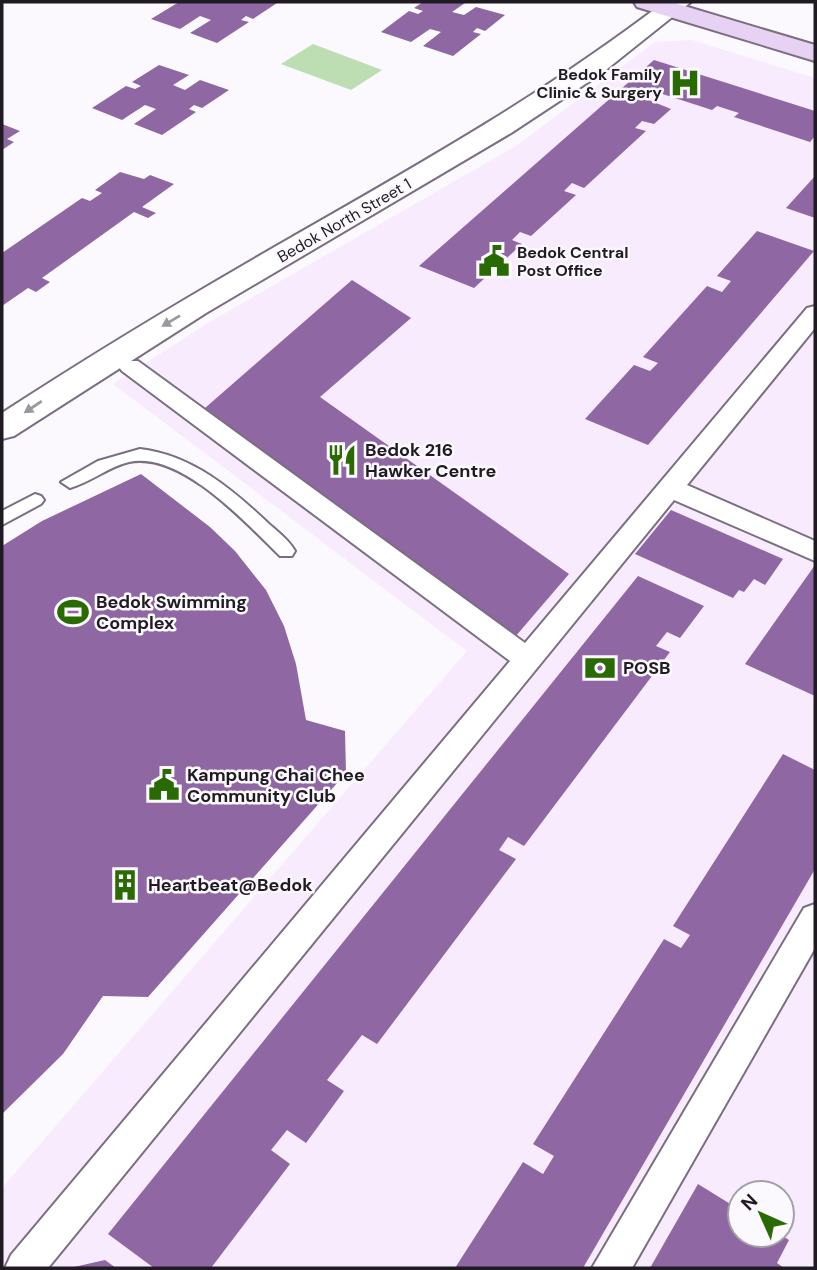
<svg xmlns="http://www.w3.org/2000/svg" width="817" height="1270" viewBox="0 0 817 1270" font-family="'DM Sans',sans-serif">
	<rect width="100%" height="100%" fill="#fbf9fd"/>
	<!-- built -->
	<path fill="#f7ebfd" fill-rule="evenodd" d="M 692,40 L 815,78 L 815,1268 L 2,1268 L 2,1188 L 467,651 L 113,384 L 211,321 L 516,146 L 655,42 ZM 740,1193 L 782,1193 L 782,1235 L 740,1235 Z"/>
	<!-- green -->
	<path fill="#bdddb3" d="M 313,44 L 382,70 L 351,90 L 281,64 Z"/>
	<!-- building -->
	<g fill="#8e67a3">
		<path d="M 179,2 L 272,2 L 277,3 L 253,19 L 246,16 L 241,20 L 249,22 L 217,43 L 190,33 L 211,20 L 200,16 L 180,29 L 151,19 Z"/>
		<path d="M 423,2 L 465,3 L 452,12 L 464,15 L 476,7 L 505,15 L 485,31 L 477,28 L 473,32 L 481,34 L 453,56 L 423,46 L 441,32 L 430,29 L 411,42 L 381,32 L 409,11 L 418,14 L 423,11 L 414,8 Z"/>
		<path d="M 654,60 L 815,111 L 815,136 L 810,142 L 734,117 L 739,113 L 717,106 L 712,110 L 641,87 L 634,94 L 671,109 L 654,124 L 642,121 L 635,128 L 646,131 L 584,188 L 572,183 L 564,191 L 576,195 L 531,236 L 520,232 L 512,240 L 522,244 L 474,288 L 419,266 Z"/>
		<path d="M 159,65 L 189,75 L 173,85 L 185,90 L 200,80 L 229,90 L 202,108 L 194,105 L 189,109 L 196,112 L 162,135 L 134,124 L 156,109 L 145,105 L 122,120 L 92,108 L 126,86 L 135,89 L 141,86 L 132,82 Z"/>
		<path d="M 2,124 L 20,131 L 7,139 L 14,142 L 2,150 Z"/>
		<path d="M 120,172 L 144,179 L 150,175 L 174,184 L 142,207 L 156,213 L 148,218 L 134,212 L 42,278 L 50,282 L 36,292 L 28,288 L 2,306 L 2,253 L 82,198 L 90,201 L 102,193 L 95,190 Z"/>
		<path d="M 815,176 L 815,218 L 786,208 Z"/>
		<path d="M 757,231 L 814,251 L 648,445 L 585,419 L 634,365 L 650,371 L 658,363 L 643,357 L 707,286 L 722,292 L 731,281 L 717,276 Z"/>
		<path d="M 352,280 L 411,318 L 320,397 L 569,574 L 515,637 L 205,408 Z"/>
		<path d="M 141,474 L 210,527 L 235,551 L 266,590 L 284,626 L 296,664 L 306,720 L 345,731 L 346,773 L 148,997 L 103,996 L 63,1054 L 2,1114 L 2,546 L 42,521 Z"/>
		<path d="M 671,510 L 783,559 L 765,585 L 754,579 L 744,592 L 739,590 L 733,598 L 635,554 Z"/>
		<path d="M 815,565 L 815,696 L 745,664 Z"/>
		<path d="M 638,576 L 704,606 L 680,638 L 667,632 L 656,646 L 670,652 L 524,846 L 508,837 L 499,850 L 516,859 L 377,1044 L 362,1035 L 327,1080 L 344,1091 L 306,1143 L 287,1130 L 271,1150 L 290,1164 L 211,1268 L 154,1268 L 108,1234 Z"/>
		<path d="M 783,754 L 815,770 L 815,869 L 583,1268 L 455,1268 L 523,1162 L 543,1174 L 554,1156 L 533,1144 L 664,939 L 681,948 L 690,935 L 673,926 Z"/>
		<path d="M 698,1184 L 740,1210 L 740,1235 L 781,1235 L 789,1240 L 777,1263 L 784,1268 L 650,1268 Z"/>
		<path d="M 105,1260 L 116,1268 L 74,1268 L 74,1267 Z"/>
	</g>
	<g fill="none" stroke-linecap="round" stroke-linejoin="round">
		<defs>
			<g id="service">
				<path d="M 140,449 C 192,455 232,489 269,524 C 278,532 289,540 295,551 L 292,556 L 280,556 C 246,523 181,451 129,462 C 108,467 91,482 70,488 L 61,482 L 98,461 Z"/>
				<path d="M 35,494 L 41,496 L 44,500 L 41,504 L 2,525 L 2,511 Z"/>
			</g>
			<g id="pedestrian">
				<path d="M 815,306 L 815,328 L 687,485 L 815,541 L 815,561 L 674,500 L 48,1268 L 5,1268 L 11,1255 L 510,661 L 122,371 L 118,366 L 122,361 L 138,361 L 525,643 L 807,308 Z"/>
				<path d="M 815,904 L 815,948 L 632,1268 L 592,1268 L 804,908 Z"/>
			</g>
			<path id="tertiary" d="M 664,2 L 691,2 L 602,73 L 511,133 L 206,313 L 14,436 L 2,439 L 2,413 C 97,351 194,293 292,237 C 420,164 547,92 664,2 Z"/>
			<path id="secondary" d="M 634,2 L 671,2 L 815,45 L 815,61 L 637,7 Z"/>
		</defs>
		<!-- service casing -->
		<use href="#service" stroke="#7b6e82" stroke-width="4"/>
		<!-- pedestrian casing -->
		<use href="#pedestrian" stroke="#7b6e82" stroke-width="4"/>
		<!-- tertiary casing -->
		<use href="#tertiary" stroke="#7b6e82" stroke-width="4"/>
		<!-- secondary casing -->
		<use href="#secondary" stroke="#7b6e82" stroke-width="4"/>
		<!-- service -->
		<use href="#service" fill="#fff" fill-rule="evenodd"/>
		<!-- pedestrian -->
		<use href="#pedestrian" fill="#fff" fill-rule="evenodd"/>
		<!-- tertiary -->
		<use href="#tertiary" fill="#fff" fill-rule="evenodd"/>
		<!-- secondary -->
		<use href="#secondary" fill="#e8d2f3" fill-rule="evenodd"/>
	</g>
	<!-- one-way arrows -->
	<defs><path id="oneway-solid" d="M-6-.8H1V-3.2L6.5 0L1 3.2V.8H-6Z" transform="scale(1.75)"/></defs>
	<g fill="#9b989c">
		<use href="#oneway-solid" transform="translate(171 321) rotate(149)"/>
		<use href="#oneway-solid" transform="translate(33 407) rotate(146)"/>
	</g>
	<!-- icons -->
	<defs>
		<symbol id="hospital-bare" viewBox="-9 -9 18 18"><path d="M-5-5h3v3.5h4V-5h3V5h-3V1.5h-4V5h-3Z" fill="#296b02" stroke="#fbf9fd" stroke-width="2.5" paint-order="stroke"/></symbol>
		<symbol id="civic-bare" viewBox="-9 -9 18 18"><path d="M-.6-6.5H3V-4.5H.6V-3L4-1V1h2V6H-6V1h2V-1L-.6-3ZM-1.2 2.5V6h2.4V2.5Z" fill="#296b02" stroke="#fbf9fd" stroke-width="2.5" paint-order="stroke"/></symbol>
		<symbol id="restaurant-bare" viewBox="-9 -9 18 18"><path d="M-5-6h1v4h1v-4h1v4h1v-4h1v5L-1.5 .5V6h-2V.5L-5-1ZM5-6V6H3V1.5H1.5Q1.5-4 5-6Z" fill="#296b02" stroke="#fbf9fd" stroke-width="2.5" paint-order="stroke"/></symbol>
		<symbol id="stadium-bare" viewBox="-9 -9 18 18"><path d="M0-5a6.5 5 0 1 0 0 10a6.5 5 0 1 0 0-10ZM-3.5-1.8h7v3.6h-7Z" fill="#296b02" stroke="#fbf9fd" stroke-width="2.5" paint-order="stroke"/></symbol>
		<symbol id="bank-bare" viewBox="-9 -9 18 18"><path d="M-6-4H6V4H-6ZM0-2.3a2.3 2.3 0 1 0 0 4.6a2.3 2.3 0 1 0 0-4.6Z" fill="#296b02" stroke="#fbf9fd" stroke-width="2.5" paint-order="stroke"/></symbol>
		<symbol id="building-bare" viewBox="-9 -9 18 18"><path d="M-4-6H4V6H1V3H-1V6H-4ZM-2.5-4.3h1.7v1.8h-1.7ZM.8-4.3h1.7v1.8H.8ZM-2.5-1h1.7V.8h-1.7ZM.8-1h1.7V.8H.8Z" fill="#296b02" stroke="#fbf9fd" stroke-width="2.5" paint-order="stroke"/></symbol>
	</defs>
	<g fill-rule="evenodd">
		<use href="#hospital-bare" x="663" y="61" width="44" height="44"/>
		<use href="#civic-bare" x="472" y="239" width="44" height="44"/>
		<use href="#restaurant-bare" x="320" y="438" width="44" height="44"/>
		<use href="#stadium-bare" x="51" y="590" width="44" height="44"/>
		<use href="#bank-bare" x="578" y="646" width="44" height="44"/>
		<use href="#civic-bare" x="142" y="763" width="44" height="44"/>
		<use href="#building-bare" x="103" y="863" width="44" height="44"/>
	</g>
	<g text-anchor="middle" stroke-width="5" stroke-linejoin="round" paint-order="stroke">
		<!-- far-poi labels -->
		<g font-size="16" font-weight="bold" fill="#201b23" stroke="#fbf9fd" text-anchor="end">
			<text x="662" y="80">Bedok Family<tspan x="662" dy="18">Clinic &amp; Surgery</tspan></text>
			<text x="517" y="258" text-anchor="start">Bedok Central<tspan x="517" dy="18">Post Office</tspan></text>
		</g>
		<!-- far-street labels -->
		<g font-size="16" fill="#201b23" stroke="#fbf9fd">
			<text transform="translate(344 220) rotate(-30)" y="6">Bedok North Street 1</text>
		</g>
		<!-- poi labels -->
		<g font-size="18" font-weight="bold" fill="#201b23" stroke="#fbf9fd" text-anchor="start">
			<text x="365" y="456">Bedok 216<tspan x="365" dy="21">Hawker Centre</tspan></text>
			<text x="96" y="608">Bedok Swimming<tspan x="96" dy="21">Complex</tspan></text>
			<text x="623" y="674">POSB</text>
			<text x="187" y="781">Kampung Chai Chee<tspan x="187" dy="21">Community Club</tspan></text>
			<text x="148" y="891">Heartbeat@Bedok</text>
		</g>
	</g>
	<!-- border -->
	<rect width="817" height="1270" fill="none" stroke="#201b23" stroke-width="7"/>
	<!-- north arrow -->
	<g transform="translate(761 1214) rotate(315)"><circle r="33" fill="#fbf9fd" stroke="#a3a0a6" stroke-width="2"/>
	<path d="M0-5L12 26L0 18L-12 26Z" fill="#296b02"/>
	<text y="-10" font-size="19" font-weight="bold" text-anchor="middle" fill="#201b23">N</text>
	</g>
</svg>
